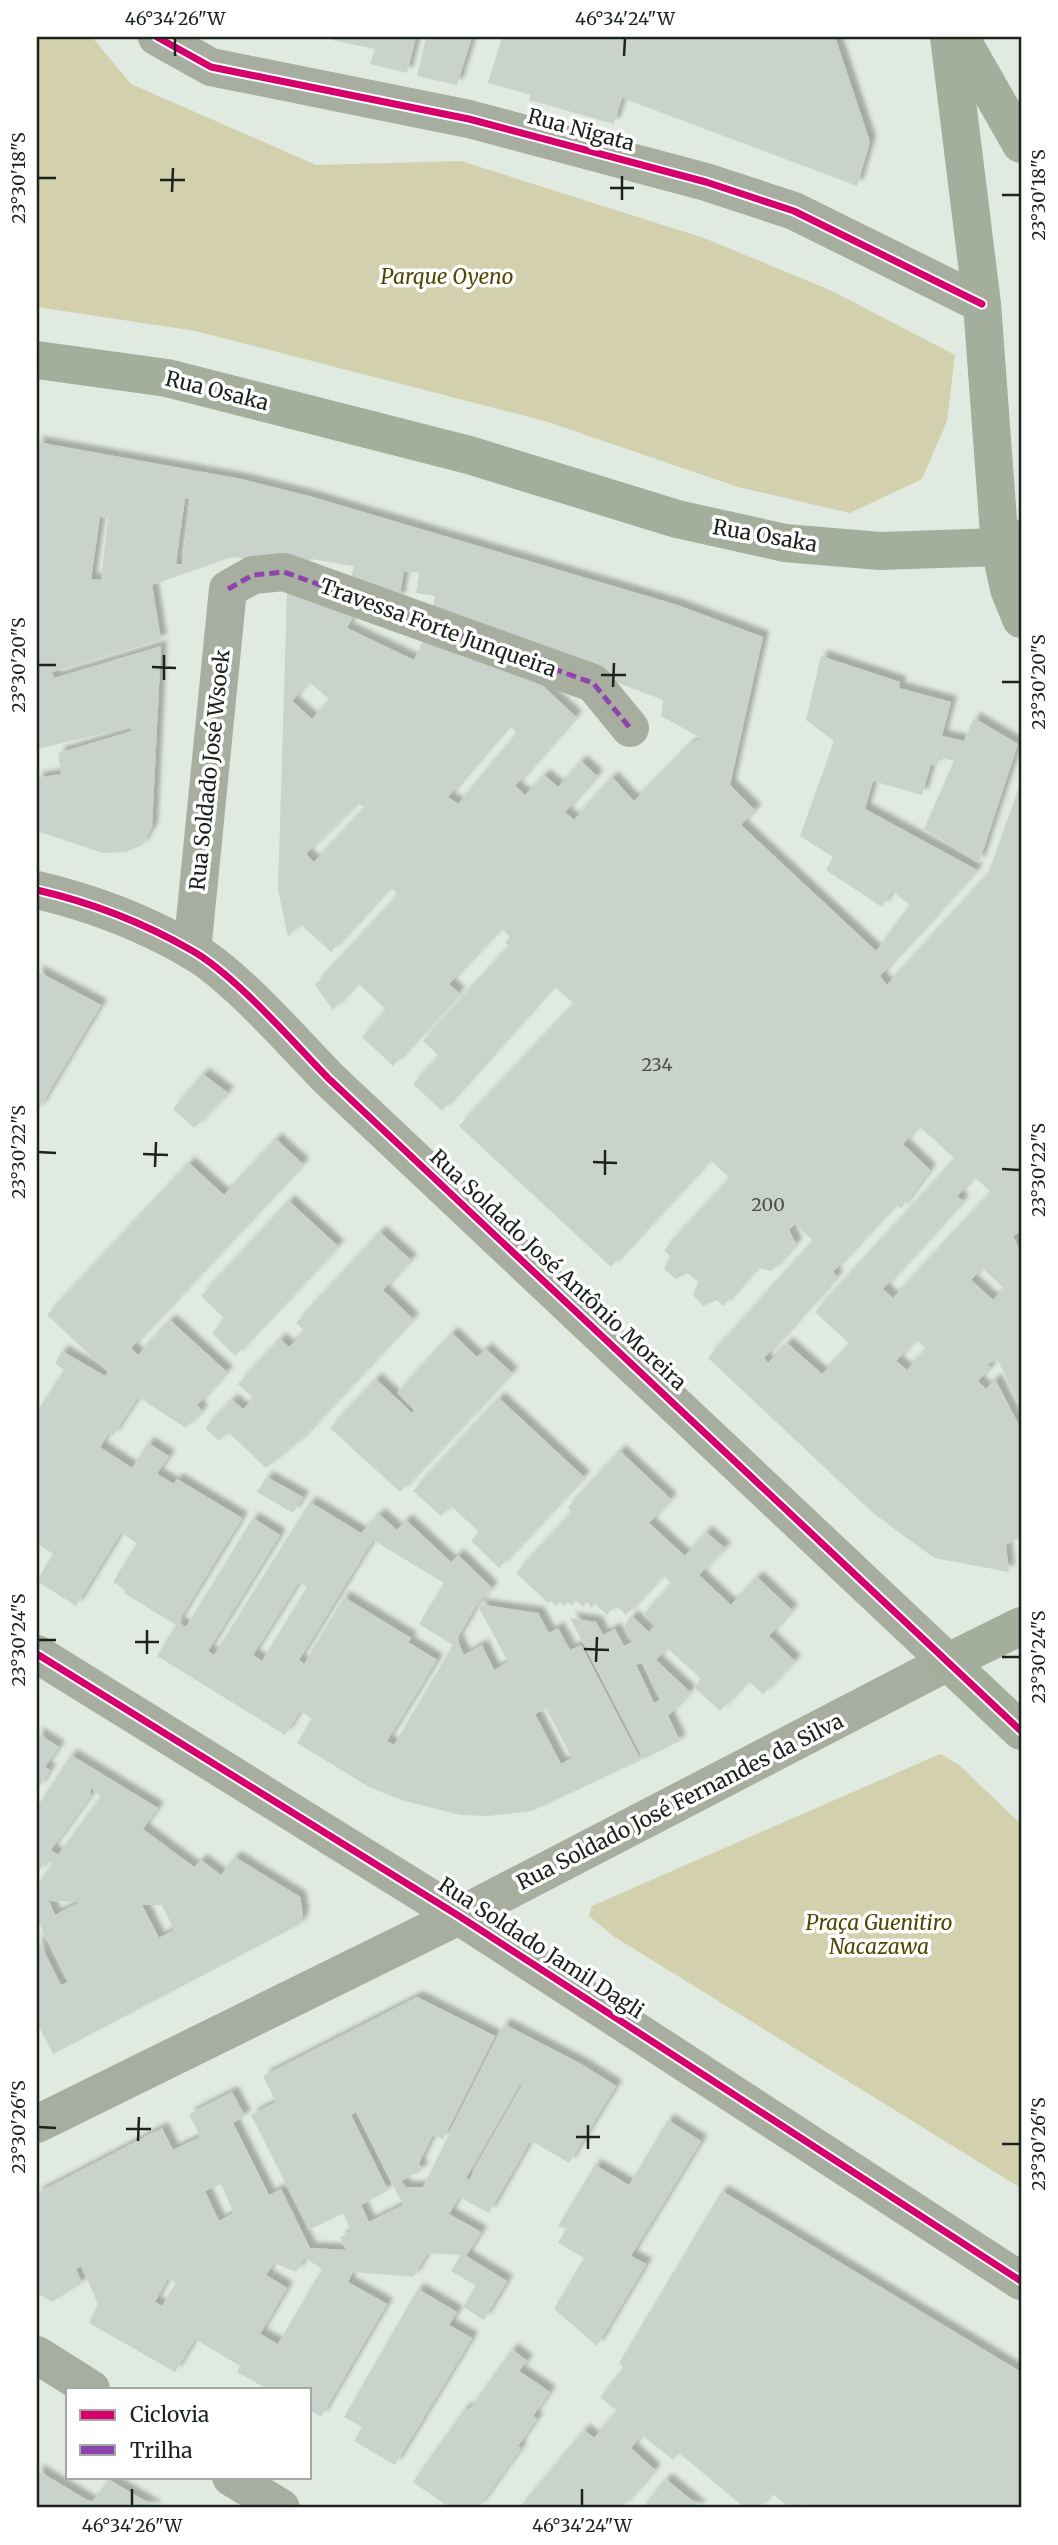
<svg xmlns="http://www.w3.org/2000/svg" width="1058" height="2545" viewBox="0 0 1058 2545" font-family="Merriweather,serif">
	<defs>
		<filter id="shadow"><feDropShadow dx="6" dy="-6" stdDeviation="2" flood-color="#0004"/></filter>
	</defs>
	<rect width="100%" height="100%" fill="#e0eae0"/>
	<!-- green -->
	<g fill="#d2d0ad">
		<path d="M 37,37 L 92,37 L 131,84 L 316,165 L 461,161 L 704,238 L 832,291 L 955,355 L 947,421 L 922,479 L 850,513 L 738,487 L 545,421 L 196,331 L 37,307 Z"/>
		<path d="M 940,1754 L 958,1764 L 1021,1824 L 1021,2188 L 613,1936 L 589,1916 L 592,1906 Z"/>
	</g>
	<!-- building -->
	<g fill="#c9d3cc" fill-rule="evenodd" filter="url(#shadow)">
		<path d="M 333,37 L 416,37 L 407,73 L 370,64 L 375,49 L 332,40 Z"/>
		<path d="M 426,37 L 472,37 L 457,85 L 417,76 Z"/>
		<path d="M 502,37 L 835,37 L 870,142 L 857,186 L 622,98 L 614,124 L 529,100 L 531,95 L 488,83 Z"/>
		<path d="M 37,442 L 241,479 L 309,496 L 677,605 L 763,637 L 730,785 L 755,810 L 741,825 L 876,951 L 910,905 L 892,891 L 882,907 L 826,870 L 833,857 L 800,836 L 834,741 L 806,720 L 821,656 L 900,682 L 899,688 L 951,702 L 942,736 L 964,741 L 974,718 L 1018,744 L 979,863 L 924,829 L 954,761 L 939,757 L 937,765 L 931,764 L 922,795 L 873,781 L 865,809 L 977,870 L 880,976 L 887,985 L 988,874 L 1019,787 L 1021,789 L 1021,1231 L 1013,1236 L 1021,1253 L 1021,1408 L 997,1359 L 988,1364 L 990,1368 L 978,1381 L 986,1389 L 995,1379 L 1021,1429 L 1021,1537 L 1006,1545 L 1009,1572 L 934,1558 L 873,1513 L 708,1358 L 813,1241 L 795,1224 L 789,1230 L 796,1244 L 772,1271 L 757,1268 L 723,1306 L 717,1300 L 703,1306 L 693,1295 L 698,1282 L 688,1273 L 676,1279 L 664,1269 L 670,1256 L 664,1250 L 730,1178 L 710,1160 L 611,1267 L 459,1126 L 574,1004 L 554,986 L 442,1111 L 413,1084 L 439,1056 L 423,1041 L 509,946 L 505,942 L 510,937 L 501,928 L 449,984 L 459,993 L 393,1066 L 362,1037 L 386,1010 L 358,983 L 333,1010 L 315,985 L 398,895 L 390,887 L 331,952 L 300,924 L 288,937 L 278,890 L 287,593 L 354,615 L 347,628 L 414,660 L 424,639 L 542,685 L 576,717 L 515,786 L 525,795 L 544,775 L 558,787 L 581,761 L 597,776 L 565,812 L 574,820 L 612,777 L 634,801 L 687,747 L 701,738 L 661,716 L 663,700 L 432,612 L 435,596 L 416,593 L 419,573 L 404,571 L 399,600 L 350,582 L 354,566 L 305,558 L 304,566 L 232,557 L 152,585 L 161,640 L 52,672 L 54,678 L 161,646 L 152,828 L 142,845 L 126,852 L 103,853 L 37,831 L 37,778 L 61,774 L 58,753 L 132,731 L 130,727 L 37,749 ZM 185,499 L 190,499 L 182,564 L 176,564 ZM 100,517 L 108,518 L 101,580 L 91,579 ZM 309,682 L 330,700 L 312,719 L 292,701 ZM 509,725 L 517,733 L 458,804 L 448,797 ZM 358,803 L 365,808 L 314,862 L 306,854 ZM 919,1126 L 955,1159 L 815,1312 L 850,1344 L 822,1374 L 787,1343 L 768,1363 L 764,1358 L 837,1277 L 833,1272 L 896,1204 L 901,1209 L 930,1170 L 903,1144 ZM 974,1177 L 991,1192 L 893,1298 L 883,1289 L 963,1201 L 957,1196 ZM 982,1268 L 1004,1288 L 993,1300 L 971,1280 ZM 916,1340 L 926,1349 L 907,1370 L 896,1361 Z"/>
		<path d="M 37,971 L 101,1005 L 37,1112 Z"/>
		<path d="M 203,1074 L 228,1093 L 194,1128 L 173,1109 Z"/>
		<path d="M 276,1139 L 303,1164 L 131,1348 L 138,1355 L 170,1320 L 227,1372 L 197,1405 L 202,1411 L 186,1428 L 138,1397 L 113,1436 L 109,1433 L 100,1447 L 132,1468 L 148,1443 L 169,1456 L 157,1474 L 174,1484 L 177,1479 L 242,1518 L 178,1622 L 186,1627 L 253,1518 L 280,1535 L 208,1651 L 214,1655 L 310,1502 L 361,1533 L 379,1514 L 397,1530 L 406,1520 L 451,1562 L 458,1555 L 492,1588 L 477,1604 L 538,1613 L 549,1633 L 558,1628 L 570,1650 L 581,1645 L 641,1760 L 532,1811 L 489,1816 L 460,1815 L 401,1800 L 369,1787 L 297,1743 L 312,1719 L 300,1711 L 285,1735 L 157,1656 L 176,1625 L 124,1593 L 125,1590 L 113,1582 L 137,1543 L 121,1533 L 76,1606 L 37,1581 L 53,1554 L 40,1545 L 37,1551 L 37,1412 L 64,1370 L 55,1363 L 62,1351 L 105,1376 L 108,1372 L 47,1315 L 189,1163 L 224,1195 ZM 373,1540 L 444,1583 L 419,1624 L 453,1645 L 394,1745 L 387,1741 L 437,1660 L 408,1642 L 411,1638 L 344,1597 L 304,1664 L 299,1660 ZM 299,1582 L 307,1587 L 262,1661 L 253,1655 ZM 477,1604 L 508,1662 L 494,1670 L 482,1645 L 464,1655 L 457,1639 ZM 546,1708 L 572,1758 L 561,1764 L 535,1714 Z"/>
		<path d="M 289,1201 L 338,1246 L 235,1356 L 212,1333 L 225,1319 L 201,1296 Z"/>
		<path d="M 380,1232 L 411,1260 L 383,1290 L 413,1319 L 299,1441 L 266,1468 L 228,1432 L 219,1441 L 205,1428 L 232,1400 L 243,1409 L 254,1399 L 238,1384 L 280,1339 L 289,1347 L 305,1331 L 296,1323 Z"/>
		<path d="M 452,1333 L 477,1357 L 486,1349 L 512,1373 L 400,1492 L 330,1428 L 376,1379 L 412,1413 L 414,1410 L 397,1393 Z"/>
		<path d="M 499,1398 L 584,1477 L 499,1568 L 471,1541 L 479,1532 L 451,1506 L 441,1516 L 413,1491 Z"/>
		<path d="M 620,1451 L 671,1499 L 649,1523 L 685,1556 L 706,1532 L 725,1548 L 699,1575 L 716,1591 L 731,1605 L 757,1577 L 792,1610 L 769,1636 L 795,1661 L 763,1694 L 748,1681 L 720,1711 L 694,1687 L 701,1679 L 667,1648 L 656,1660 L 690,1692 L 668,1716 L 680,1741 L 643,1759 L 570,1618 L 596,1622 L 603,1635 L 615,1629 L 624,1646 L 632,1642 L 624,1626 L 632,1616 L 649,1632 L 655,1625 L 643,1615 L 672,1584 L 663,1575 L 626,1615 L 615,1605 L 607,1615 L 595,1604 L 592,1608 L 587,1602 L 583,1607 L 576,1600 L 572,1606 L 568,1602 L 564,1606 L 560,1602 L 556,1606 L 551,1601 L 548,1603 L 516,1573 L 572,1512 L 568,1507 ZM 642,1663 L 660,1700 L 654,1703 L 636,1665 Z"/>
		<path d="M 267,1477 L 303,1497 L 293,1513 L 257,1492 Z"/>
		<path d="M 37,1733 L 59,1747 L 45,1767 L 50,1770 L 37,1790 Z"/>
		<path d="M 71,1755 L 158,1808 L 143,1829 L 194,1867 L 201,1860 L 221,1875 L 235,1857 L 300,1897 L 303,1914 L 300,1924 L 53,2054 L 37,2023 L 37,1937 L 61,1985 L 68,1982 L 37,1919 L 37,1886 L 52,1864 L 46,1860 L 37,1874 L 37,1807 ZM 91,1788 L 101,1796 L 58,1855 L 51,1850 L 91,1795 ZM 49,1901 L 80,1902 L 55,1915 ZM 142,1905 L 162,1905 L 174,1930 L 159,1938 Z"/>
		<path d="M 417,1997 L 495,2036 L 443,2139 L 433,2135 L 419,2163 L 422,2170 L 401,2181 L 405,2187 L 423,2187 L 504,2024 L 583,2065 L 616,2086 L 569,2163 L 535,2143 L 529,2143 L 489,2213 L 459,2197 L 449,2214 L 481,2232 L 466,2256 L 507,2281 L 484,2320 L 463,2307 L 476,2286 L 451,2271 L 461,2255 L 428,2253 L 413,2277 L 353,2272 L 348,2282 L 387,2304 L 321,2417 L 310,2410 L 310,2389 L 267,2389 L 237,2372 L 240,2366 L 195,2339 L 175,2372 L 89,2323 L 98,2304 L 81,2266 L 76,2269 L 82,2283 L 52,2302 L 37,2293 L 37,2193 L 162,2128 L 173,2150 L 200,2137 L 189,2114 L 232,2092 L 245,2116 L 233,2123 L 269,2195 L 281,2189 L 310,2248 L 346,2250 L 340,2237 L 351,2231 L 343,2213 L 309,2230 L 251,2115 L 276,2102 L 263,2076 ZM 520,2084 L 523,2085 L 469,2180 L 466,2178 ZM 356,2112 L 403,2205 L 369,2222 L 361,2205 L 388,2190 L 351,2115 ZM 221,2184 L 234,2213 L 219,2221 L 205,2191 ZM 305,2258 L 322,2269 L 278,2344 L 260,2334 L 287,2288 L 266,2275 L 274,2263 L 296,2272 ZM 168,2278 L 176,2283 L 162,2306 L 155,2302 Z"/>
		<path d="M 668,2120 L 701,2141 L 631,2256 L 646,2264 L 597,2346 L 554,2309 L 584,2258 L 558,2243 L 566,2229 L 558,2226 L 595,2165 L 629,2185 Z"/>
		<path d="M 722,2191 L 1021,2372 L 1021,2508 L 813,2508 L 805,2504 L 802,2508 L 789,2508 L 772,2493 L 759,2508 L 745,2508 L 679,2453 L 673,2460 L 642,2435 L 631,2448 L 655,2470 L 621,2508 L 519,2508 L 584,2430 L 594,2438 L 617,2411 L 600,2397 L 624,2368 L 619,2363 Z"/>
		<path d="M 418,2289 L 457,2312 L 449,2325 L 472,2338 L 395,2465 L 354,2441 L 362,2427 L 344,2417 Z"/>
		<path d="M 512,2349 L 527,2361 L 519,2371 L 550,2392 L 533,2416 L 537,2419 L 518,2446 L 521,2448 L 478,2508 L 450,2508 L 413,2482 L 465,2408 L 469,2410 Z"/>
		<path d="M 37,2470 L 92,2503 L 108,2479 L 157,2508 L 37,2508 Z"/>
		<path d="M 666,2479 L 701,2508 L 642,2508 Z"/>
	</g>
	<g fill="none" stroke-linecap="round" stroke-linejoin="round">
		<!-- street -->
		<g stroke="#a8ae9f" stroke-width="38">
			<path d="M 157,37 L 211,67 L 469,119 L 706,182 L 794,211 L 982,304"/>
			<path d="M 37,890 C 89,902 144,923 191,950 C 234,974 292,1041 328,1078 L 948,1662 L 459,1916 L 37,2124"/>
			<path d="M 192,951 L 228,589 L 253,575 L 284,572 L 593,683 L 630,728"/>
			<path d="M 37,1654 L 459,1916 L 1021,2281"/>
			<path d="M 37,2355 L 91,2389"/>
			<path d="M 231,2477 L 281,2508"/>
		</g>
		<!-- secondary -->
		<g stroke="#a4ae9c" stroke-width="38">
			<path d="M 949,37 L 982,304 L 1000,547 L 1009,589 L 1021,619"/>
			<path d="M 960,37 L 1021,144"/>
			<path d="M 37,360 L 167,378 L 469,455 L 677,519 L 785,543 L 880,551 L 1000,547 L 1021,539"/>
			<path d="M 1021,1626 L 948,1662 L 1021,1731"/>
		</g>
		<!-- quiet -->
		<path stroke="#8e44ad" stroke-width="5" stroke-dasharray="10 5" stroke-linecap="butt" d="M 228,589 L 253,575 L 284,572 L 593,683 L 630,728"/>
		<defs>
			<g id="cycleway">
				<path d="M 157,37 L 211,67 L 469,119 L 706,182 L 794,211 L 982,304"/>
				<path d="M 37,890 C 89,902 144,923 191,950 C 234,974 292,1041 328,1078 L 1021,1731"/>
				<path d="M 37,1654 L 459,1916 L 1021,2281"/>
			</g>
		</defs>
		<!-- cycleway casing -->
		<use href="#cycleway" stroke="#fff" stroke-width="11"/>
		<!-- cycleway -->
		<use href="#cycleway" stroke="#d6006c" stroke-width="7"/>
	</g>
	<!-- ticks -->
	<path fill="none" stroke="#1c231c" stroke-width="2.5" d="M 175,56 L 175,38M 624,56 L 625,38M 38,178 L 56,178M 160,180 L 185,180M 610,188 L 634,188M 172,192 L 173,168M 1002,195 L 1020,195M 622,200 L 622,176M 38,665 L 56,665M 152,667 L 176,668M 601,675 L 626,675M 164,680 L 164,655M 1002,682 L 1020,682M 613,687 L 614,663M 38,1152 L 56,1153M 143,1154 L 168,1155M 593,1162 L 617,1163M 155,1167 L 156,1142M 1002,1169 L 1020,1170M 605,1175 L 605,1150M 38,1640 L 56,1640M 135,1642 L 159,1642M 584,1649 L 609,1650M 147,1654 L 147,1630M 1002,1657 L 1020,1657M 596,1662 L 597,1637M 38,2127 L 56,2128M 126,2129 L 151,2129M 576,2137 L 600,2137M 138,2141 L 139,2117M 1002,2144 L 1020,2144M 588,2149 L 588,2125M 132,2506 L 132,2489M 582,2506 L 582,2489"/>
	<g text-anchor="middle" stroke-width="7" stroke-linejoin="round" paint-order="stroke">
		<!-- number labels -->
		<g font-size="18" fill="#49514a">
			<text x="657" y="1071">234</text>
			<text x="768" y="1211">200</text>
		</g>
		<!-- street labels -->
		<g font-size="21" fill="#1c231c" stroke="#fff">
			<text transform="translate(581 130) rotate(15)" y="7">Rua Nigata</text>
			<text transform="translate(217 391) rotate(14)" y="7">Rua Osaka</text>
			<text transform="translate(765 536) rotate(10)" y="7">Rua Osaka</text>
			<text transform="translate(438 628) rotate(20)" y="7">Travessa Forte Junqueira</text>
			<text transform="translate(210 770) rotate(-84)" y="7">Rua Soldado José Wsoek</text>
			<text transform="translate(558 1270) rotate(43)" y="7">Rua Soldado José Antônio Moreira</text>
			<text transform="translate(680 1802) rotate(-27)" y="7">Rua Soldado José Fernandes da Silva</text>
			<text transform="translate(541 1948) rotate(33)" y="7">Rua Soldado Jamil Dagli</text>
		</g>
		<!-- park labels -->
		<g font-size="21" font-style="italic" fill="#524600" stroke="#fff">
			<text x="447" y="284">Parque Oyeno</text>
			<text x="879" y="1930">Praça Guenitiro<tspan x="879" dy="24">Nacazawa</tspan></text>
		</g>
	</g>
	<!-- border -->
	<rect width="1058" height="2545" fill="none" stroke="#ffffff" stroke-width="77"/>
	<!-- legend -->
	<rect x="66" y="2388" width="245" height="91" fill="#ffffff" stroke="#a4a7a4" stroke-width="2"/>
	<rect x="80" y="2410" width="35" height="10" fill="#d6006c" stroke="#a4a7a4" stroke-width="2"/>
	<text x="130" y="2422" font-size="21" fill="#1c231c">Ciclovia</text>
	<rect x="80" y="2445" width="35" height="10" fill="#8e44ad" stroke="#a4a7a4" stroke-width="2"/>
	<text x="130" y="2458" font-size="21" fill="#1c231c">Trilha</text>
	<rect x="38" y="38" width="982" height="2468" fill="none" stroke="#1c231c" stroke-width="2.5"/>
	<g font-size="18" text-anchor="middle" fill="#1c231c">
		<text x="175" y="25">46°34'26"W</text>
		<text x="625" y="25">46°34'24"W</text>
		<text transform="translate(19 178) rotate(-90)" y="6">23°30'18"S</text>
		<text transform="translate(1039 195) rotate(-90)" y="6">23°30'18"S</text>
		<text transform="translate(19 665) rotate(-90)" y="6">23°30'20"S</text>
		<text transform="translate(1039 682) rotate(-90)" y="6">23°30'20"S</text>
		<text transform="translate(19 1152) rotate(-90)" y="6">23°30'22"S</text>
		<text transform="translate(1039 1170) rotate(-90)" y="6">23°30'22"S</text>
		<text transform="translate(19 1640) rotate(-90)" y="6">23°30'24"S</text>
		<text transform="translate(1039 1657) rotate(-90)" y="6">23°30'24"S</text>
		<text transform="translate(19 2127) rotate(-90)" y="6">23°30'26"S</text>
		<text transform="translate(1039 2144) rotate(-90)" y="6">23°30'26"S</text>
		<text x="132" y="2532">46°34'26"W</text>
		<text x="582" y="2532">46°34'24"W</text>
	</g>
</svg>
